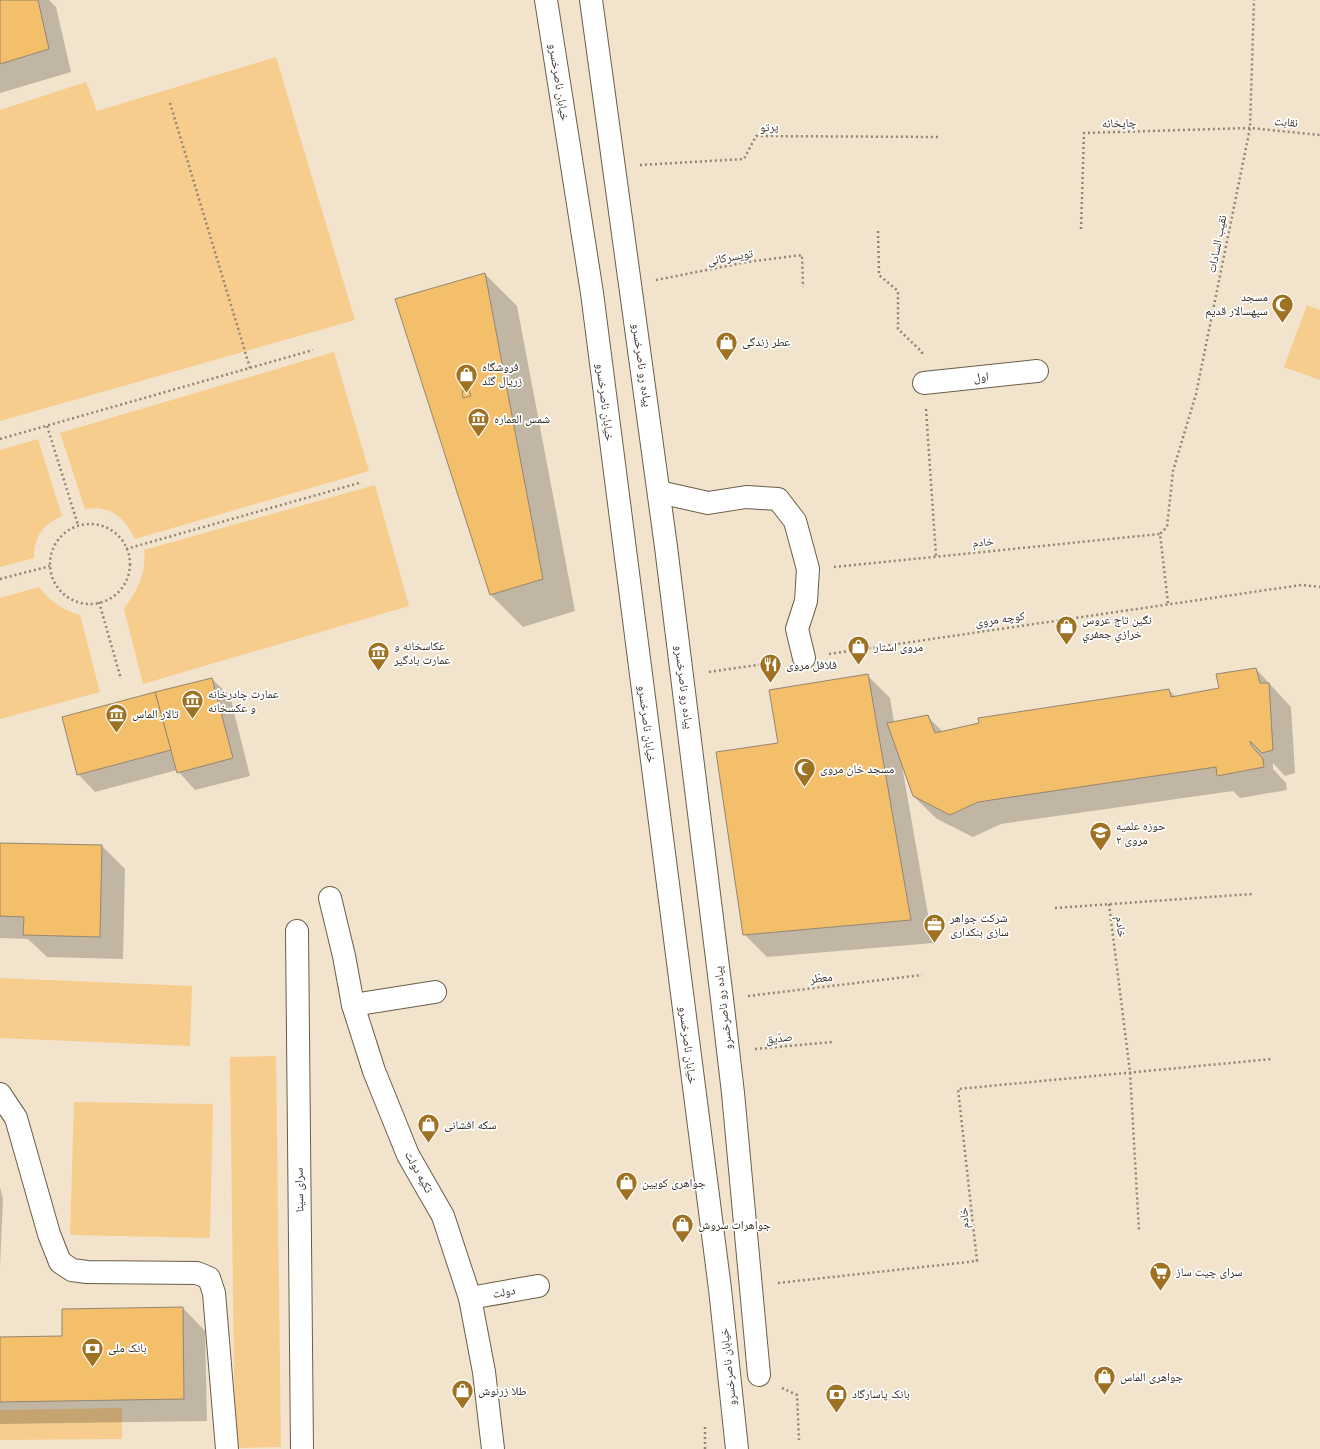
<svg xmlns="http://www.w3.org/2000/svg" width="1320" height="1449" viewBox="0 0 1320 1449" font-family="'Nunito Sans','Noto Naskh Arabic',sans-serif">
	<rect width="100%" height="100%" fill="#f2e3cd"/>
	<!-- green -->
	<g fill="#f7cd8e">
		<path d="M 276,57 L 355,320 L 0,421 L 0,110 L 86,82 L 97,111 Z"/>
		<path d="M 1307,305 L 1320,310 L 1320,380 L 1284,367 Z"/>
		<path d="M 334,352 L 369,471 L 135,539 C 124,517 111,505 85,509 L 60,433 Z"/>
		<path d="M 38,439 L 62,516 C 43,525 34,536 34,558 L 0,567 L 0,450 Z"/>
		<path d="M 375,485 L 409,606 L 143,684 L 124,609 C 137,590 147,574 144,550 Z"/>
		<path d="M 39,587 C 52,603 60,608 80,615 L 100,692 L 0,719 L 0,598 Z"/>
		<path d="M 0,978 L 192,986 L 190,1046 L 0,1038 Z"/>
		<path d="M 276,1056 L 281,1447 L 235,1448 L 230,1057 Z"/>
		<path d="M 74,1102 L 213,1104 L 210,1238 L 70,1235 Z"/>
		<path d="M 122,1408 L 122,1439 L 0,1440 L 0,1410 Z"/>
	</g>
	<!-- shadow -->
	<g fill="#0003">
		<path d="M 0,0 L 49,0 L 56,7 L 71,72 L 0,93 Z"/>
		<path d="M 485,274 L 517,306 L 575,611 L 523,627 L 491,595 L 396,300 Z"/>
		<path d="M 1256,669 L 1291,707 L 1295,773 L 1285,776 L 1273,763 L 1273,769 L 1286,783 L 1287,790 L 1240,798 L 1233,791 L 1001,824 L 973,837 L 937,819 L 913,796 L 902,766 L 933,943 L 767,957 L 744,934 L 779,744 L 867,675 L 890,698 L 894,722 L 927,716 L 943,732 L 1169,690 L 1176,697 L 1220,689 Z"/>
		<path d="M 212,679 L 230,696 L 250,776 L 195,790 L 177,770 L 95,792 L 78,774 Z"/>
		<path d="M 0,844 L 102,846 L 125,869 L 123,959 L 47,957 L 28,939 L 0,938 Z"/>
		<path d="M 0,1187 L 3,1199 L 0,1266 Z"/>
		<path d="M 183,1308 L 205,1331 L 207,1421 L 0,1424 L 0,1338 L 63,1337 Z"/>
	</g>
	<!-- building -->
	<g fill="#f4bf6a" stroke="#948672">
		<path d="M 0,0 L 38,0 L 49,49 L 0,64 Z"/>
		<path d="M 485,273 L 543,579 L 490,595 L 395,299 Z"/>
		<path d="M 469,390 L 471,396 L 463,398 L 462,391 Z"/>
		<path d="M 1256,668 L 1260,683 L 1269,683 L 1273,750 L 1262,753 L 1250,741 L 1251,745 L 1263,759 L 1264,767 L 1217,776 L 1216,767 L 978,802 L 950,815 L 913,796 L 887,723 L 928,715 L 935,733 L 979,723 L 978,718 L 1169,689 L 1171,697 L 1219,688 L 1216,674 Z"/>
		<path d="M 868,674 L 911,920 L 743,935 L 716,752 L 778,743 L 769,690 Z"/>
		<path d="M 212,678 L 233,758 L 177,773 L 155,692 Z"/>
		<path d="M 155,692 L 171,750 L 77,775 L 62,717 Z"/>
		<path d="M 0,843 L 102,845 L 100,937 L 23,935 L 24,917 L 0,916 Z"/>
		<path d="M 183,1307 L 184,1399 L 0,1402 L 0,1337 L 62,1336 L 62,1309 Z"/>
	</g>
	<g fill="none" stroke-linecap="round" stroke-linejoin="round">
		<defs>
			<g id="minor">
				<path d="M 546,0 L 592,293 L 720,1289 L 737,1449"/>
				<path d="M 591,0 L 666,547 L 722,999 L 733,1093 L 759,1375"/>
				<path d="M 924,383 L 1037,371"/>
				<path d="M 659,492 L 708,503 L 746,497 L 778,499 L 795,521 L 808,569 L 806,601 L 797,629 L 804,658"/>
				<path d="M 330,898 L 344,956 L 353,1005 L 374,1071 L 408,1155 L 443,1216 L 470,1298 L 484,1372 L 493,1449"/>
				<path d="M 297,931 L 302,1449"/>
				<path d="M 353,1005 L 435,992"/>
				<path d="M 0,1094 L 16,1118 L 49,1234 L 60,1262 L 72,1270 L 87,1272 L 197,1273 L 209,1278 L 214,1293 L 227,1449"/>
				<path d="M 470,1298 L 538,1286"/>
			</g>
		</defs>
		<!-- minor casing -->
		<use href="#minor" stroke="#6a5e4a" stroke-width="24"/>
		<!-- path -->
		<g stroke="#8f8576" stroke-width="2.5" stroke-dasharray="2 3" stroke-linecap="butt">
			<path d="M 170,103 L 250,368"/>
			<path d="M 640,165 L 744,159 L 756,136 L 939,137"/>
			<path d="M 1081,229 L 1084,133 L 1250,128 L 1320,135"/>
			<path d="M 878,231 L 879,275 L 898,291 L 898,329 L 922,352 L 922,356"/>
			<path d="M 656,280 L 747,262 L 802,255 L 803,287"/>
			<path d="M 926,409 L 936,556"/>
			<path d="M 47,426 L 78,525"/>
			<path d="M 0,439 L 313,350"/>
			<circle cx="90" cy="564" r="40"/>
			<path d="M 126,549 L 359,483"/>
			<path d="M 834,567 L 1160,534"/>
			<path d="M 0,579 L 50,566"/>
			<path d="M 99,602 L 121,679"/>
			<path d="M 1168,603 L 1160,534 L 1167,527 L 1173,471 L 1196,394 L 1250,128 L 1254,0"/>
			<path d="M 829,654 L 1301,585 L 1320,587"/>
			<path d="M 709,672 L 777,662"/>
			<path d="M 1109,904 L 1130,1072 L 1139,1231"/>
			<path d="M 1055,908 L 1252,894"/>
			<path d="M 748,996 L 922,975"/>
			<path d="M 755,1049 L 832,1042"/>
			<path d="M 778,1283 L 977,1261 L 958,1089 L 1272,1059"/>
			<path d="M 782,1388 L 797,1395 L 799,1440"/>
			<path d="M 705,1449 L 705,1425"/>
		</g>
		<!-- minor -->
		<use href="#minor" stroke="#fff" stroke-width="22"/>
	</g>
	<!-- icons -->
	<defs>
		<symbol id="mosque-pin" viewBox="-11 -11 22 30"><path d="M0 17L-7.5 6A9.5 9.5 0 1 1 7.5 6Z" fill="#9e7222" stroke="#fff"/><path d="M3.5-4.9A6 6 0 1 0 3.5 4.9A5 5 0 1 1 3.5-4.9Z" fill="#fff"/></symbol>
		<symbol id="shop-pin" viewBox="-11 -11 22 30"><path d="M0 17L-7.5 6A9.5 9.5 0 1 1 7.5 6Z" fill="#9e7222" stroke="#fff"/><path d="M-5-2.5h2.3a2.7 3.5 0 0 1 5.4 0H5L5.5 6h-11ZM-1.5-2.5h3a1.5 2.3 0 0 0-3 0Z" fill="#fff"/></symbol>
		<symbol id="museum-pin" viewBox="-11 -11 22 30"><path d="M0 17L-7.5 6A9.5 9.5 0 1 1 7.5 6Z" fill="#9e7222" stroke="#fff"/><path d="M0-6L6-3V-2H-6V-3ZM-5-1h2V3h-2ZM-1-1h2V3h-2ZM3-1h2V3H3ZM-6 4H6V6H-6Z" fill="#fff"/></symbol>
		<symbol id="restaurant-pin" viewBox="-11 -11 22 30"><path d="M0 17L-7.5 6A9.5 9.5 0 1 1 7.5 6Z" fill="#9e7222" stroke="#fff"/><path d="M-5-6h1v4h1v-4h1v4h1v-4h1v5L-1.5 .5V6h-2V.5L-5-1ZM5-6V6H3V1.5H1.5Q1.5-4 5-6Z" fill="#fff"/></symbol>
		<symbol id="university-pin" viewBox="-11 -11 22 30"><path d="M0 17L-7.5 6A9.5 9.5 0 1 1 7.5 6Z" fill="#9e7222" stroke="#fff"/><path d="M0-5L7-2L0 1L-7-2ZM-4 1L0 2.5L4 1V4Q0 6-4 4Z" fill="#fff"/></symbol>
		<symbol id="office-pin" viewBox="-11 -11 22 30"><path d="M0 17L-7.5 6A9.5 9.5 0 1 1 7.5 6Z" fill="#9e7222" stroke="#fff"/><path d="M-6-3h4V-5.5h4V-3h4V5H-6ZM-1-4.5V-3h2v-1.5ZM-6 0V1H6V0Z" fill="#fff"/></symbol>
		<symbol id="supermarket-pin" viewBox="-11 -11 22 30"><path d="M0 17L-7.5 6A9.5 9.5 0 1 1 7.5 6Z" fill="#9e7222" stroke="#fff"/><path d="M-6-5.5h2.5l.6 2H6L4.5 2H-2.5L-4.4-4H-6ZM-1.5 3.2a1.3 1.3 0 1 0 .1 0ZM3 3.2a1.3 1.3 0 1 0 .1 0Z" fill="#fff"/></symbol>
		<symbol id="bank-pin" viewBox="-11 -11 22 30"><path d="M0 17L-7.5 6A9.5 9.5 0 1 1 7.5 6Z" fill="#9e7222" stroke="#fff"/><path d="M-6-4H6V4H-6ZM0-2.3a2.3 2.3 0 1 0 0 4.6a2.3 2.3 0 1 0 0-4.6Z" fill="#fff"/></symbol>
	</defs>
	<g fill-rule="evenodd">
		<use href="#mosque-pin" x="1270" y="292" width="25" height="34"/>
		<use href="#shop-pin" x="714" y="330" width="25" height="34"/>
		<use href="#shop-pin" x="454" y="362" width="25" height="34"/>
		<use href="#museum-pin" x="466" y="406" width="25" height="34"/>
		<use href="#shop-pin" x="1054" y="614" width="25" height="34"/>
		<use href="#shop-pin" x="846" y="634" width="25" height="34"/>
		<use href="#museum-pin" x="366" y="640" width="25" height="34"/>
		<use href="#restaurant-pin" x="758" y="652" width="25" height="34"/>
		<use href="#museum-pin" x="180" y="688" width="25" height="34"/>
		<use href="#museum-pin" x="104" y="702" width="25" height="34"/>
		<use href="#mosque-pin" x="792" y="756" width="25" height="34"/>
		<use href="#university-pin" x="1088" y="820" width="25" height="34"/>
		<use href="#office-pin" x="922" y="912" width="25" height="34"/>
		<use href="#shop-pin" x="416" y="1112" width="25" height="34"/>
		<use href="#shop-pin" x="614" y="1170" width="25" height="34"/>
		<use href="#shop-pin" x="670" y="1212" width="25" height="34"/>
		<use href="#supermarket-pin" x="1148" y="1260" width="25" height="34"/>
		<use href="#bank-pin" x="80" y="1336" width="25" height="34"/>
		<use href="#shop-pin" x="1092" y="1364" width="25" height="34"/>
		<use href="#shop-pin" x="450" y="1378" width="25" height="34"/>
		<use href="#bank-pin" x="824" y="1382" width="25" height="34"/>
	</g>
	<g text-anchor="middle" stroke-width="3.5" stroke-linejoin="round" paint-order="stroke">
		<!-- street labels -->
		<g font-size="12" fill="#352f27" stroke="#fff">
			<text transform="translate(559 82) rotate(81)" y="4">خیابان ناصرخسرو</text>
			<text transform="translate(1286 122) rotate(5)" y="4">نقابت</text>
			<text transform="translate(1119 123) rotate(-2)" y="4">چاپخانه</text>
			<text transform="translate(769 127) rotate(-4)" y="4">پرتو</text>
			<text transform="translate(1217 244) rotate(-79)" y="4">نقیب السادات</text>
			<text transform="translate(730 257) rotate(-10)" y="4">تویسرکانی</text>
			<text transform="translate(642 365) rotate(82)" y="4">پیاده رو ناصرخسرو</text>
			<text transform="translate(981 377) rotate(-6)" y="4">اول</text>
			<text transform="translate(605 402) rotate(83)" y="4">خیابان ناصرخسرو</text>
			<text transform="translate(983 542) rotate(-6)" y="4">خادم</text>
			<text transform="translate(1000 619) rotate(-8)" y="4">کوچه مروی</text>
			<text transform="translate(684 687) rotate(83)" y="4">پیاده رو ناصرخسرو</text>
			<text transform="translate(647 724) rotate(83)" y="4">خیابان ناصرخسرو</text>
			<text transform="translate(1121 927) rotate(83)" y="4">خادم</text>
			<text transform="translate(821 978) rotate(-7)" y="4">معطّر</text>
			<text transform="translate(723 1008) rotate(-97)" y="4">پیاده رو ناصرخسرو</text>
			<text transform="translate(779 1038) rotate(-6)" y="4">صدّیق</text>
			<text transform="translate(688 1045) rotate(83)" y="4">خیابان ناصرخسرو</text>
			<text transform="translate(419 1172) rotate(61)" y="4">تکیه دولت</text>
			<text transform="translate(299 1190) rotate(-91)" y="4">سرای سینا</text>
			<text transform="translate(964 1218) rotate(-96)" y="4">خادم</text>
			<text transform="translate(504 1292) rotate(-10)" y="4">دولت</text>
			<text transform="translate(728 1367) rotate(-96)" y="4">خیابان ناصرخسرو</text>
		</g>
		<!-- poi labels -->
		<g font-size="12" fill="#352f27" stroke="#fff" text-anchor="start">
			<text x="1268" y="301" text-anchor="end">مسجد<tspan x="1268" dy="14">سپهسالار قدیم</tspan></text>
			<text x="742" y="346">عطر زندگی</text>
			<text x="482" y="371">فروشگاه<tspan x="482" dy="14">زریال گلد</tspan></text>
			<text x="494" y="423">شمس العماره</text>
			<text x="1082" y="624">نگين تاج عروس<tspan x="1082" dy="14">خرازي جعفري</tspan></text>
			<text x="394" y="650">عکاسخانه و<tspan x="394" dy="14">عمارت بادگیر</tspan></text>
			<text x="874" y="651">مروی استار</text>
			<text x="786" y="669">فلافل مروی</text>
			<text x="208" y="698">عمارت چادرخانه<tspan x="208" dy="14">و عکسخانه</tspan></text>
			<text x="132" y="718">تالار الماس</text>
			<text x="820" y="773">مسجد خان مروی</text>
			<text x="1116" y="830">حوزه علمیه<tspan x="1116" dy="14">مروی ۲</tspan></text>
			<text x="950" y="922">شرکت جواهر<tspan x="950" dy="14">سازی بنکداری</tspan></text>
			<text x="444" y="1129">سکه افشانی</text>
			<text x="642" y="1187">جواهری کویین</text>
			<text x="698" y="1229">جواهرات سروش</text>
			<text x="1176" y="1276">سرای چیت ساز</text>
			<text x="108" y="1352">بانک ملی</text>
			<text x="1120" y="1381">جواهری الماس</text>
			<text x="478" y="1395">طلا زرنوش</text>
			<text x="852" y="1398">بانک پاسارگاد</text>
		</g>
	</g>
</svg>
